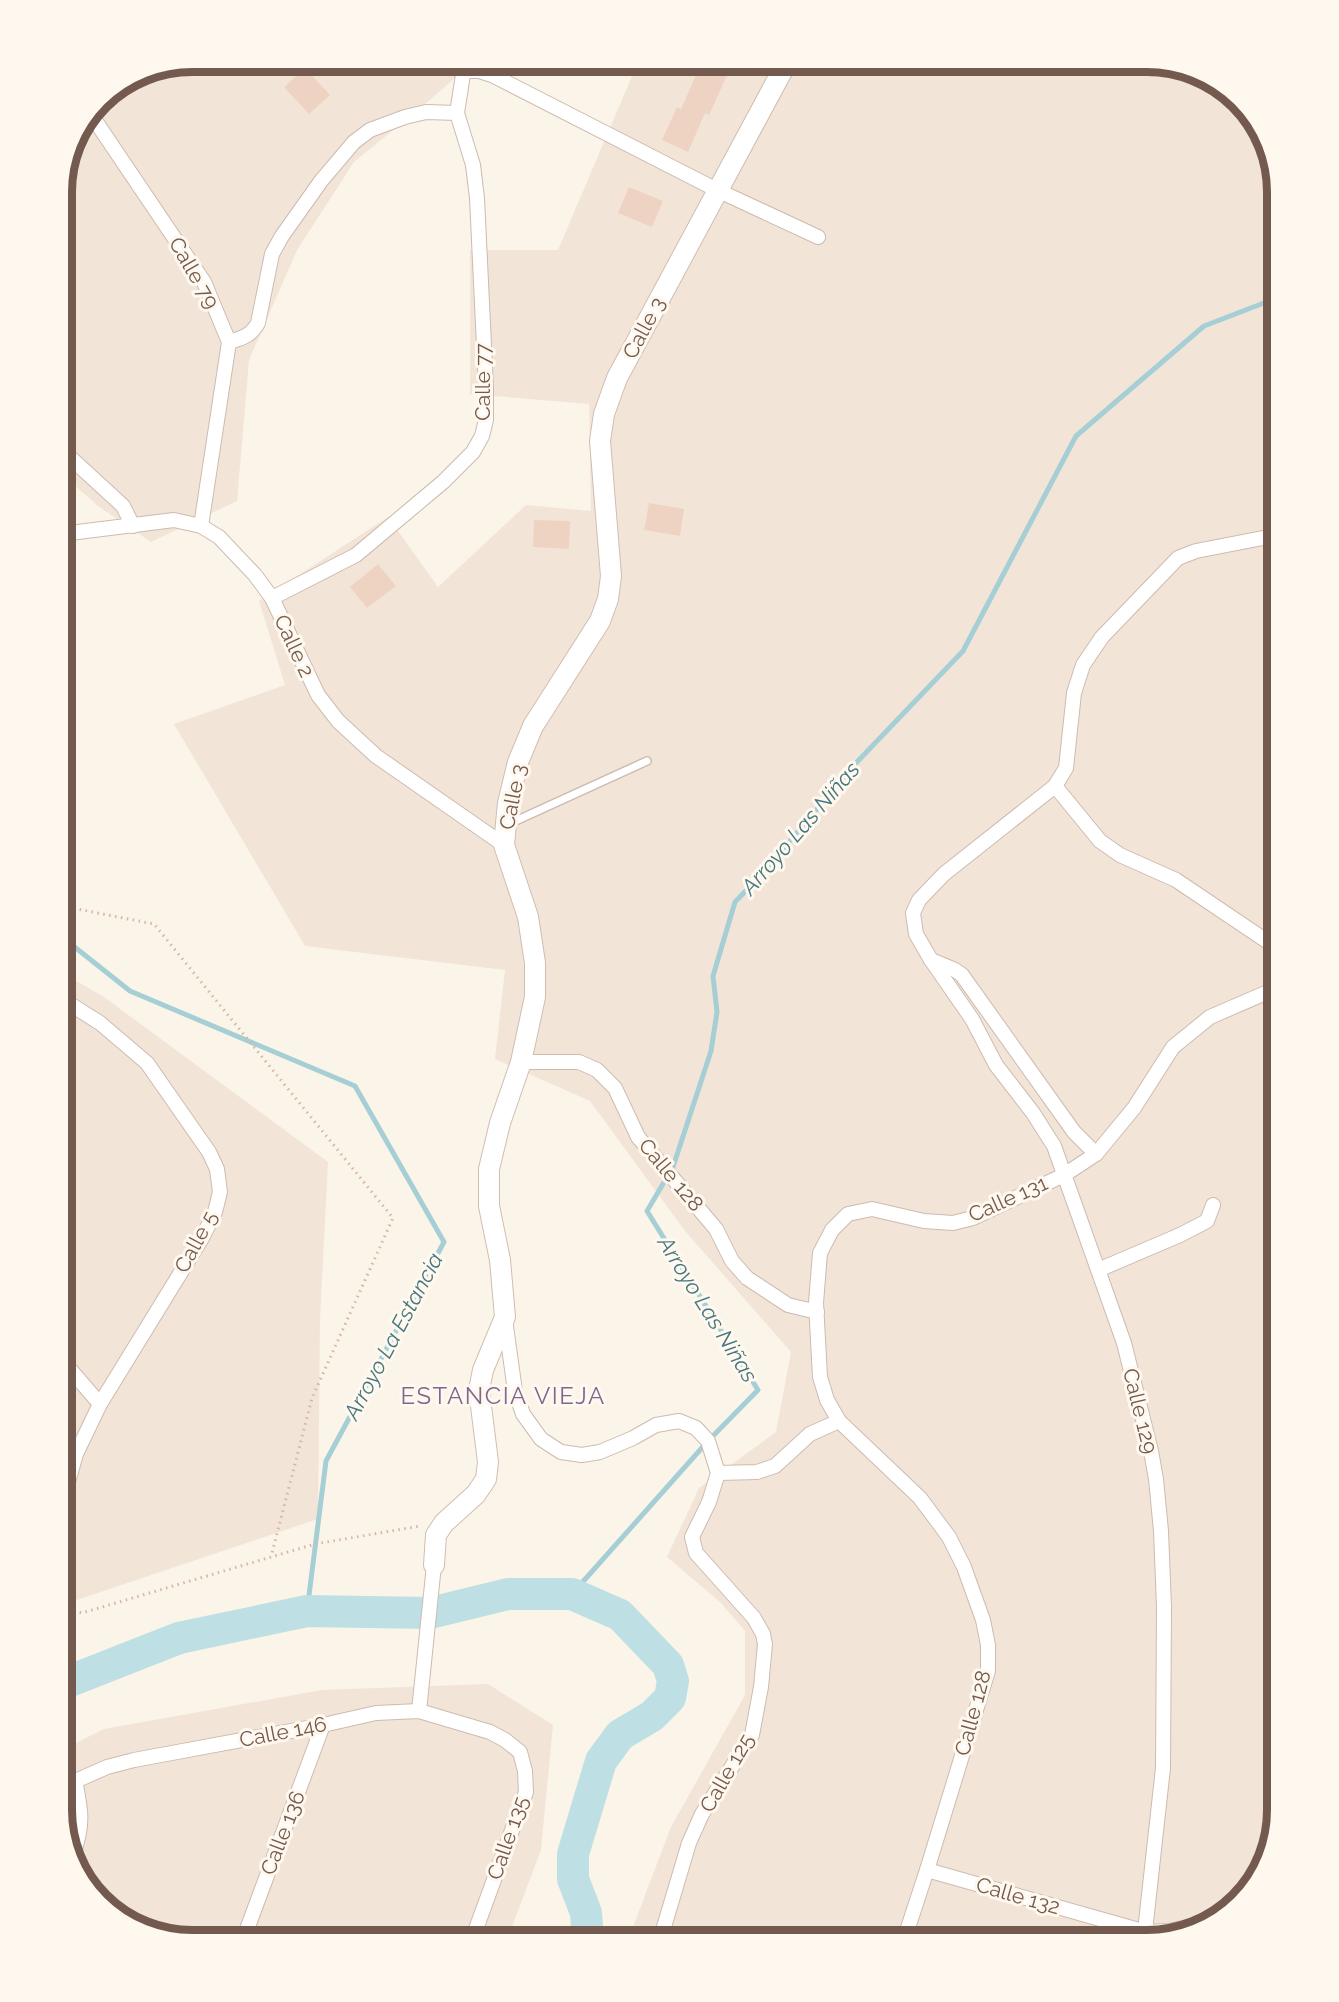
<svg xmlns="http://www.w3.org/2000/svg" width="1339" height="2002" viewBox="0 0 1339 2002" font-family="Raleway,sans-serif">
	<rect width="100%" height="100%" fill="#fbf4e9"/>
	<!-- residential -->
	<g fill="#f2e5d8">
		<path d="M 192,62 L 473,62 L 431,99 L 354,162 L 297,250 L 249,360 L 237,501 L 151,542 L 98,506 L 62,474 L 62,183 L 75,134 L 100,99 L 142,71 Z"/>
		<path d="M 638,62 L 1156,62 L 1213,79 L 1260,127 L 1277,192 L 1277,1811 L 1260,1876 L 1212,1923 L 1148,1940 L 628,1940 L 671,1827 L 745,1695 L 745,1631 L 721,1603 L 667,1557 L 699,1488 L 776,1432 L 791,1352 L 685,1231 L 590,1101 L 495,1059 L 505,970 L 305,946 L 174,724 L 285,685 L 259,601 L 388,517 L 438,587 L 526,505 L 591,511 L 589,404 L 470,394 L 470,250 L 558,250 Z"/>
		<path d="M 62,973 L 104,997 L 328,1162 L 320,1320 L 318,1519 L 62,1605 Z"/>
		<path d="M 488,1684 L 553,1725 L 541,1850 L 507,1940 L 183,1940 L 120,1919 L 79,1875 L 62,1810 L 62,1750 L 104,1729 L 322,1690 Z"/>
	</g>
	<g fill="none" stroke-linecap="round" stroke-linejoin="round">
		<!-- stream -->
		<g stroke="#a5cfd5" stroke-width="5">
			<path d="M 62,937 L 130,991 L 355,1086 L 444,1242 L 326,1461 L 307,1611"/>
			<path d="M 572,1594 L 708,1441 L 758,1390 L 647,1211 L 673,1167 L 711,1051 L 717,1012 L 713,976 L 735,902 L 762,874 L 857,762 L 963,651 L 1076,436 L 1204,326 L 1277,298"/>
		</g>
		<!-- river -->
		<path stroke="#bee0e4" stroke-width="32" d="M 62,1684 L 179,1638 L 307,1611 L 430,1613 L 508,1594 L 572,1594 L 620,1615 L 668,1665 L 673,1681 L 670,1698 L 652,1716 L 620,1735 L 601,1761 L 573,1854 L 573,1879 L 586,1913 L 588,1940"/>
	</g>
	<!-- building -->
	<g fill="#efd3c2">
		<path d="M 702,62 L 733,62 L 709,115 L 705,113 L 688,152 L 662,140 L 677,107 L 681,109 Z"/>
		<path d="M 305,68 L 330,95 L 309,114 L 284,87 Z"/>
		<path d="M 629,187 L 663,201 L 652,227 L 618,213 Z"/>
		<path d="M 649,503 L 684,509 L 680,536 L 644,530 Z"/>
		<path d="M 534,520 L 570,521 L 569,549 L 533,547 Z"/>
		<path d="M 378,564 L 396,586 L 367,608 L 350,587 Z"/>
	</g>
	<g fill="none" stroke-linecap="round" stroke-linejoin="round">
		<defs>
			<path id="lane" d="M 509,824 L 647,761"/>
			<g id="street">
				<path d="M 463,71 L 479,71 L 492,75 L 717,190 L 818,237"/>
				<path d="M 90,113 L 204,282 L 229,342 L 201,526"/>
				<path d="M 229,342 C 242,338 251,336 258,323 L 272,254 L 282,236 L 321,181 L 354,142 L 370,130 L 405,117 L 426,112 L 457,113"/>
				<path d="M 62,450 L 123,506 L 133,526"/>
				<path d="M 62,534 L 174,520 L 201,526 L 219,537 L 255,575 L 272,598 L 318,695 L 338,721 L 376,756 L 504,845"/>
				<path d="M 272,598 L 356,555 L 443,482 L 473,452 L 482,436 L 486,420 L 486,388 L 477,198 L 473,165 L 457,113 L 465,62"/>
				<path d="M 1055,786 L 1100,841 L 1120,855 L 1176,880 L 1277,948"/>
				<path d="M 931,960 L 955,970 L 962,975 L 1074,1132 L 1096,1154"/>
				<path d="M 521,1062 L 579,1062 L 597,1070 L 615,1088 L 638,1137 L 716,1229 L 732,1261 L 747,1278 L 788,1305 L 817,1312"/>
				<path d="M 1098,1270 L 1180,1235 L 1207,1221 L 1213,1205"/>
				<path d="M 505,1319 L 515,1391 L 523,1414 L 541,1439 L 561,1452 L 582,1455 L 600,1452 L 633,1438 L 656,1425 L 679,1421 L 696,1428 L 708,1441 L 718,1473 L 709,1502 L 692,1537 L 696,1553 L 754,1618 L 763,1634 L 765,1644 L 761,1687 L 752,1735 L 702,1814 L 689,1843 L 661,1937 L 657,1940"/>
				<path d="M 62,1360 L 100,1404"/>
				<path d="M 718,1473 L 757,1472 L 775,1466 L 810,1434 L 839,1421"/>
				<path d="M 62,1521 L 68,1482 L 76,1454 L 100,1404 L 202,1238 L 215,1212 L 220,1192 L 217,1169 L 209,1152 L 147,1063 L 100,1023 L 62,999"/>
				<path d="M 419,1711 L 434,1565"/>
				<path d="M 62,1787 L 107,1767 L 134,1760 L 323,1725 L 376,1713 L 419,1711 L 490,1732 L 505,1740 L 520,1752 L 525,1771 L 526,1792 L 472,1940"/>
				<path d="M 73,1854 C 84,1825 81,1810 75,1780"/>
				<path d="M 927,1870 L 1146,1932 L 1169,1931 L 1215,1921"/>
				<path d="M 243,1940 L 323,1725"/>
				<path d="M 904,1940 L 927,1870 L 988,1671 L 988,1645 L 983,1620 L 964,1567 L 949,1537 L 920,1498 L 839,1421 L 827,1400 L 820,1377 L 816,1303 L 820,1253 L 832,1230 L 848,1214 L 872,1209 L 924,1221 L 953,1223 L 973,1218 L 1064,1175 L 1096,1154 L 1134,1108 L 1173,1047 L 1210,1017 L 1277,988"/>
				<path d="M 1144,1940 L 1163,1768 L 1164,1607 L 1161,1531 L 1156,1479 L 1151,1451 L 1124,1343 L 1054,1146 L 1033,1113 L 996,1065 L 972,1019 L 931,960 L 916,934 L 913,913 L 919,900 L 944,874 L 1055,786 L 1066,768 L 1074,693 L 1083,665 L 1102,637 L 1178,558 L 1196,551 L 1268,537 L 1277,533"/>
			</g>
			<path id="secondary" d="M 434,1565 L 436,1535 L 444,1523 L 476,1494 L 486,1479 L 488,1462 L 479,1390 L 483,1370 L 505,1317 L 500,1260 L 489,1206 L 489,1169 L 500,1123 L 521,1062 L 535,997 L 535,963 L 528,917 L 504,845 L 508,803 L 518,762 L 533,726 L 600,621 L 608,599 L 611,576 L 600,441 L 604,414 L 617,378 L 787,62"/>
		</defs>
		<!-- lane casing -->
		<use href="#lane" stroke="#cdbbaf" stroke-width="10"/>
		<!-- street casing -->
		<use href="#street" stroke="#cdbbaf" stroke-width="16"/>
		<!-- secondary casing -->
		<use href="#secondary" stroke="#d1bdb0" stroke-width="22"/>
		<!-- path -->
		<g stroke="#d4b6a5" stroke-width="3" stroke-dasharray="1.5 4.5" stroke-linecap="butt">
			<path d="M 62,906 L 154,924 L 393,1218 L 312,1398 L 271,1557"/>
			<path d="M 62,1609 L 82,1613 L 315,1544 L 421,1526"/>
		</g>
		<!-- lane -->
		<use href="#lane" stroke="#fff" stroke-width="7"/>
		<!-- street -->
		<use href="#street" stroke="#fff" stroke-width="14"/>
		<!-- secondary -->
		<use href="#secondary" stroke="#fff" stroke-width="20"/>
	</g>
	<g text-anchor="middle" stroke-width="6" stroke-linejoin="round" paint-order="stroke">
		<!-- street labels -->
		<g font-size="21" fill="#745a4e" stroke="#fef8ef">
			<text transform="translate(194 273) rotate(60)" y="7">Calle 79</text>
			<text transform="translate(644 328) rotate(-62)" y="7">Calle 3</text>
			<text transform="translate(483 382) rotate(-90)" y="7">Calle 77</text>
			<text transform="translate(294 646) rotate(65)" y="7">Calle 2</text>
			<text transform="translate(513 797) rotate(-79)" y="7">Calle 3</text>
			<text transform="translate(671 1175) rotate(50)" y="7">Calle 128</text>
			<text transform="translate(1008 1199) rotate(-24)" y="7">Calle 131</text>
			<text transform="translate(196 1242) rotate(-62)" y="7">Calle 5</text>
			<text transform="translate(1140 1411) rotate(76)" y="7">Calle 129</text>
			<text transform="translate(973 1713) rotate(-75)" y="7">Calle 128</text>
			<text transform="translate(283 1732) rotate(-11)" y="7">Calle 146</text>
			<text transform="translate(727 1773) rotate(-60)" y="7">Calle 125</text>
			<text transform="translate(283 1833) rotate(-69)" y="7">Calle 136</text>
			<text transform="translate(508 1838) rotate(-71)" y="7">Calle 135</text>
			<text transform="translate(1018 1896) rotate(16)" y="7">Calle 132</text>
		</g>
		<!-- water labels -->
		<g font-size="22" font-style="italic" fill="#46777f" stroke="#fef8ef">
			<text transform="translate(800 828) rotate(-49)" y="8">Arroyo Las Niñas</text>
			<text transform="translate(708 1309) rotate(58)" y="8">Arroyo Las Niñas</text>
			<text transform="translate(393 1336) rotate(-62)" y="8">Arroyo La Estancia</text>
		</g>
		<!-- quarter labels -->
		<g font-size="24" letter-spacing="1.5" fill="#806690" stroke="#fef8ef">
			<text x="503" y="1404">ESTANCIA VIEJA</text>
		</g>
	</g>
	<!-- crop -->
	<path d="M0 0H1339V2002H0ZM192 72H1147A120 120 0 0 1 1267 192V1810A120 120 0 0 1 1147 1930H192A120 120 0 0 1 72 1810V192A120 120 0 0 1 192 72Z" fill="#fef8ef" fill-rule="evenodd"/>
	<path fill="none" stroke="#745a4e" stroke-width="8" d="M192 72H1147A120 120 0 0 1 1267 192V1810A120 120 0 0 1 1147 1930H192A120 120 0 0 1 72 1810V192A120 120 0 0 1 192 72Z"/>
</svg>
